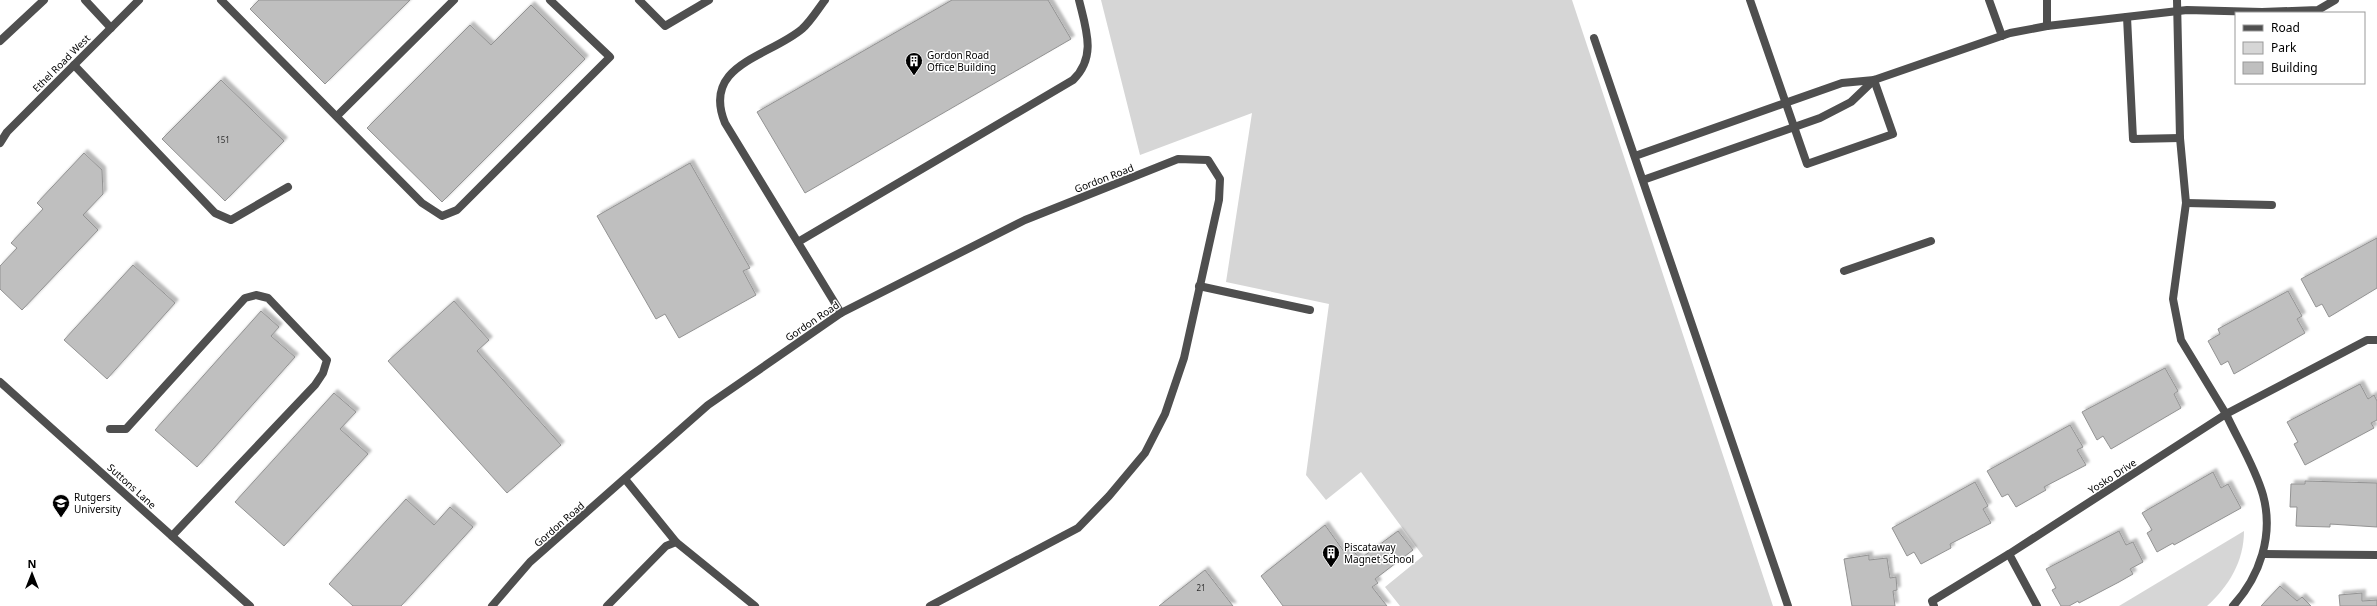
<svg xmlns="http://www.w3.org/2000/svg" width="2377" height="606" viewBox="0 0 2377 606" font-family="'Noto Sans',sans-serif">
	<defs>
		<filter id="shadow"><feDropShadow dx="3.5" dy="-3.5" stdDeviation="1" flood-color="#0004"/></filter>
	</defs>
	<rect width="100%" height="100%" fill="#fff"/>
	<!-- green -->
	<g fill="#d6d6d6">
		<path d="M 1101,0 L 1572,0 L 1773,606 L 1400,606 L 1385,587 L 1423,556 L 1361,472 L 1326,500 L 1306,475 L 1329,304 L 1226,282 L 1252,113 L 1140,155 Z"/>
		<path d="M 2244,531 C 2244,561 2229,586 2207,606 L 2119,606 Z"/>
	</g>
	<!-- building -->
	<g fill="#bfbfbf" stroke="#939393" filter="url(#shadow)">
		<path d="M 259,0 L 410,0 L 325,84 L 250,9 Z"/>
		<path d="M 952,0 L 1048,0 L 1071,39 L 805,193 L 757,112 Z"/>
		<path d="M 531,5 L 585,59 L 442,202 L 367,128 L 470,25 L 491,45 Z"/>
		<path d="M 221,80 L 284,141 L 225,201 L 162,139 Z"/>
		<path d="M 84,153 L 102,170 L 103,194 L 83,215 L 98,230 L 22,310 L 0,289 L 0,266 L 17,248 L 11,243 L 43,209 L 37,203 Z"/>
		<path d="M 690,163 L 750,268 L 743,271 L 756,295 L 679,338 L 665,314 L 656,319 L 597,216 Z"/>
		<path d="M 2377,238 L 2377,288 L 2329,317 L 2322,304 L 2316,307 L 2301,279 Z"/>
		<path d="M 133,265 L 175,303 L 107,379 L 64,340 Z"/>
		<path d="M 2288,291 L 2302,316 L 2297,319 L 2305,333 L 2234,374 L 2228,361 L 2221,365 L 2208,341 L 2220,334 L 2218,329 Z"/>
		<path d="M 454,301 L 489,340 L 477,351 L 561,445 L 507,493 L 388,361 Z"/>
		<path d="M 261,311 L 279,327 L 271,336 L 295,357 L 197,467 L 155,430 Z"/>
		<path d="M 2165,368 L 2178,391 L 2174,394 L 2181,408 L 2111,449 L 2103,436 L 2097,440 L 2082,412 Z"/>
		<path d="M 2360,384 L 2368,399 L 2374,395 L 2377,401 L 2377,420 L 2371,423 L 2374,428 L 2305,465 L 2294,444 L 2298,442 L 2287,422 Z"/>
		<path d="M 334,393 L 356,412 L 340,429 L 368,454 L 284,546 L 235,502 Z"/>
		<path d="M 2070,425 L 2083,447 L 2077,450 L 2086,465 L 2044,487 L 2046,490 L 2016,507 L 2008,494 L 2002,497 L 1987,471 Z"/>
		<path d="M 2213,472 L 2221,488 L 2228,484 L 2241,508 L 2174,545 L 2173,543 L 2157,552 L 2147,533 L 2152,530 L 2142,513 Z"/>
		<path d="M 2305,481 L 2377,483 L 2377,527 L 2330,524 L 2330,527 L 2296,526 L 2297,507 L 2290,507 L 2291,484 L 2305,484 Z"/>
		<path d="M 1975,482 L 1988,506 L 1983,509 L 1991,523 L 1950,544 L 1951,548 L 1921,564 L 1914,552 L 1907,556 L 1892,528 Z"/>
		<path d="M 406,499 L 434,525 L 450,507 L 473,527 L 401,606 L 353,606 L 329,584 Z"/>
		<path d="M 1325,525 L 1345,553 L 1351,548 L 1360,559 L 1398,531 L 1413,550 L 1375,579 L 1378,583 L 1372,587 L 1387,606 L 1283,606 L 1261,576 Z"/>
		<path d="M 2119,531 L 2126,545 L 2133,542 L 2143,562 L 2130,569 L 2133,574 L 2119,582 L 2079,603 L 2078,601 L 2069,606 L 2061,606 L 2052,590 L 2056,588 L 2046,569 Z"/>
		<path d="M 1869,555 L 1869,560 L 1887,558 L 1890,578 L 1896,577 L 1897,590 L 1893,591 L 1895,606 L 1852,606 L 1844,559 Z"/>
		<path d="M 1205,570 L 1233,606 L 1159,606 Z"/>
		<path d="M 2280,586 L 2297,601 L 2302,597 L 2311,606 L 2261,606 Z"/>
		<path d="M 2362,593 L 2362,601 L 2377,600 L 2377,606 L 2340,606 L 2339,595 Z"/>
	</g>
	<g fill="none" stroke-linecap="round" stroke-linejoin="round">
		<!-- service -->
		<g stroke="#4f4f4f" stroke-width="8">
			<path d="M 85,0 L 111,28"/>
			<path d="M 221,0 L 422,203 L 442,216 L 457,210 L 610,57 L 550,0"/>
			<path d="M 639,0 L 665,26 L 709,0"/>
			<path d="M 825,0 C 818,9 811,21 802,29 C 769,57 701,64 725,123 L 841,313"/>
			<path d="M 1750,0 L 1807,164 L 1893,134 L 1874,80"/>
			<path d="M 1989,0 L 2002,36"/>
			<path d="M 2177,0 L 2180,138 L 2186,203 L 2173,299 L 2181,340 L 2226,414 L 2367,340 L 2377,340"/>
			<path d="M 2127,17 L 2133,139 L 2180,138"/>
			<path d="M 2047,26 L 2047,0"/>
			<path d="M 1594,38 L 1788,606"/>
			<path d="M 0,41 L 44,0"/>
			<path d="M 74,65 L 215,213 L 231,220 L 288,187"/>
			<path d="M 337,116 L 454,0"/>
			<path d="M 2186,203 L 2272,205"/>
			<path d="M 798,242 L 1073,80 C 1097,57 1086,29 1079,0"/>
			<path d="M 1844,271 L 1931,241"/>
			<path d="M 1199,286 L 1310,310"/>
			<path d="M 110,429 L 126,429 L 245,298 L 256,295 L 268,298 L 327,360 L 323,373 L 315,385 L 172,536"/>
			<path d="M 625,479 L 676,542"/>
			<path d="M 2009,554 L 2037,606"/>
			<path d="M 2264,554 L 2377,555"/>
			<path d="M 607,606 L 666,546 L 676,542 L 755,606"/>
		</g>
		<!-- minor -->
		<g stroke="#4f4f4f" stroke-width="8">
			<path d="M 0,143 L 7,132 L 139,0"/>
			<path d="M 1635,156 L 1842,83 L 1874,80 L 2010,33 L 2047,26 L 2187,10 L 2262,12 L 2318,10 L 2335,0"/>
			<path d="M 1643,180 L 1820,118 L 1851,102 L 1874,80"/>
			<path d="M 492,606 L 530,562 L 708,405 L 841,313 L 1025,220 L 1178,159 L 1208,160 L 1220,179 L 1219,200 L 1184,358 L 1165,414 L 1145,453 L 1109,496 L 1078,528 L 930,606"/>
			<path d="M 1934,606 L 1932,601 L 2009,554 L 2226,414 C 2238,440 2255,467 2263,495 C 2274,535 2260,576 2233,606"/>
		</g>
		<!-- tertiary -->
		<path stroke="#4f4f4f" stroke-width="8" d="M 0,382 L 250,606"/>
	</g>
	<!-- icons -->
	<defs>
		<symbol id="building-pin" viewBox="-11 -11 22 30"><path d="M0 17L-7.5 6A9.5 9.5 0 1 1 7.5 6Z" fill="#000" stroke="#fff"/><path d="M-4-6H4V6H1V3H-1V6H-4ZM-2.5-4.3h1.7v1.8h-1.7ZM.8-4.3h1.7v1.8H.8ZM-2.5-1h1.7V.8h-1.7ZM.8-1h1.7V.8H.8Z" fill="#fff"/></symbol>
		<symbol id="university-pin" viewBox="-11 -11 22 30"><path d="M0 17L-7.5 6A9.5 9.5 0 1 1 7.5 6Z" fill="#000" stroke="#fff"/><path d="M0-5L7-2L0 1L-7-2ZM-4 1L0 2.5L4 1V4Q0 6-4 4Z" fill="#fff"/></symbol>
	</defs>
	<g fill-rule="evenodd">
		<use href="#building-pin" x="904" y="51" width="20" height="27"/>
		<use href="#university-pin" x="51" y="493" width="20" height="27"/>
		<use href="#building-pin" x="1321" y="543" width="20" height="27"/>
	</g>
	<g text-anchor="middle" stroke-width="3" stroke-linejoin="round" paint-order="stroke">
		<!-- number labels -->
		<g font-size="8" fill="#303030">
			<text x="223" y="143">151</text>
			<text x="1201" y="591">21</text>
		</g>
		<!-- poi labels -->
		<g font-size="10" fill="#000" stroke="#fff" text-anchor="start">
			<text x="927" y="59">Gordon Road<tspan x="927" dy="12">Office Building</tspan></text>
			<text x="74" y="501">Rutgers<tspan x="74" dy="12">University</tspan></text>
			<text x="1344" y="551">Piscataway<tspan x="1344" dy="12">Magnet School</tspan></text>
		</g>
		<!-- street labels -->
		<g font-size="10" fill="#000" stroke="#fff">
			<text transform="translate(61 63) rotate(-45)" y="4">Ethel Road West</text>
			<text transform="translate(1104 178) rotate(-21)" y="4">Gordon Road</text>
			<text transform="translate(812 321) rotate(-34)" y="4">Gordon Road</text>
			<text transform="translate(2112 476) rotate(-33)" y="4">Yosko Drive</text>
			<text transform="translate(132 486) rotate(42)" y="4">Suttons Lane</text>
			<text transform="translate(559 524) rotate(-41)" y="4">Gordon Road</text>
		</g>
	</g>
	<!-- legend -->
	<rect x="2235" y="12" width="130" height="72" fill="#ffffff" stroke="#999999"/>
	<rect x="2243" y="25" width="20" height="6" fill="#4f4f4f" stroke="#999999"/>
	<text x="2271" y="32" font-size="12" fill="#000000">Road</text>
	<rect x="2243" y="42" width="20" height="12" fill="#d6d6d6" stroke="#999999"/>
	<text x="2271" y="52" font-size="12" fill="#000000">Park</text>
	<rect x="2243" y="62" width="20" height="12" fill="#bfbfbf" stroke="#999999"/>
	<text x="2271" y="72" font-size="12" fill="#000000">Building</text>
	<!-- north arrow -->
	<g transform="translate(32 574)" stroke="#ffffff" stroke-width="3" paint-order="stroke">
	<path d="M0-3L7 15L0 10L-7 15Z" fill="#000000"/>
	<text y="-6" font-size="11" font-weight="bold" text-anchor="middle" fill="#000000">N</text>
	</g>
</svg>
